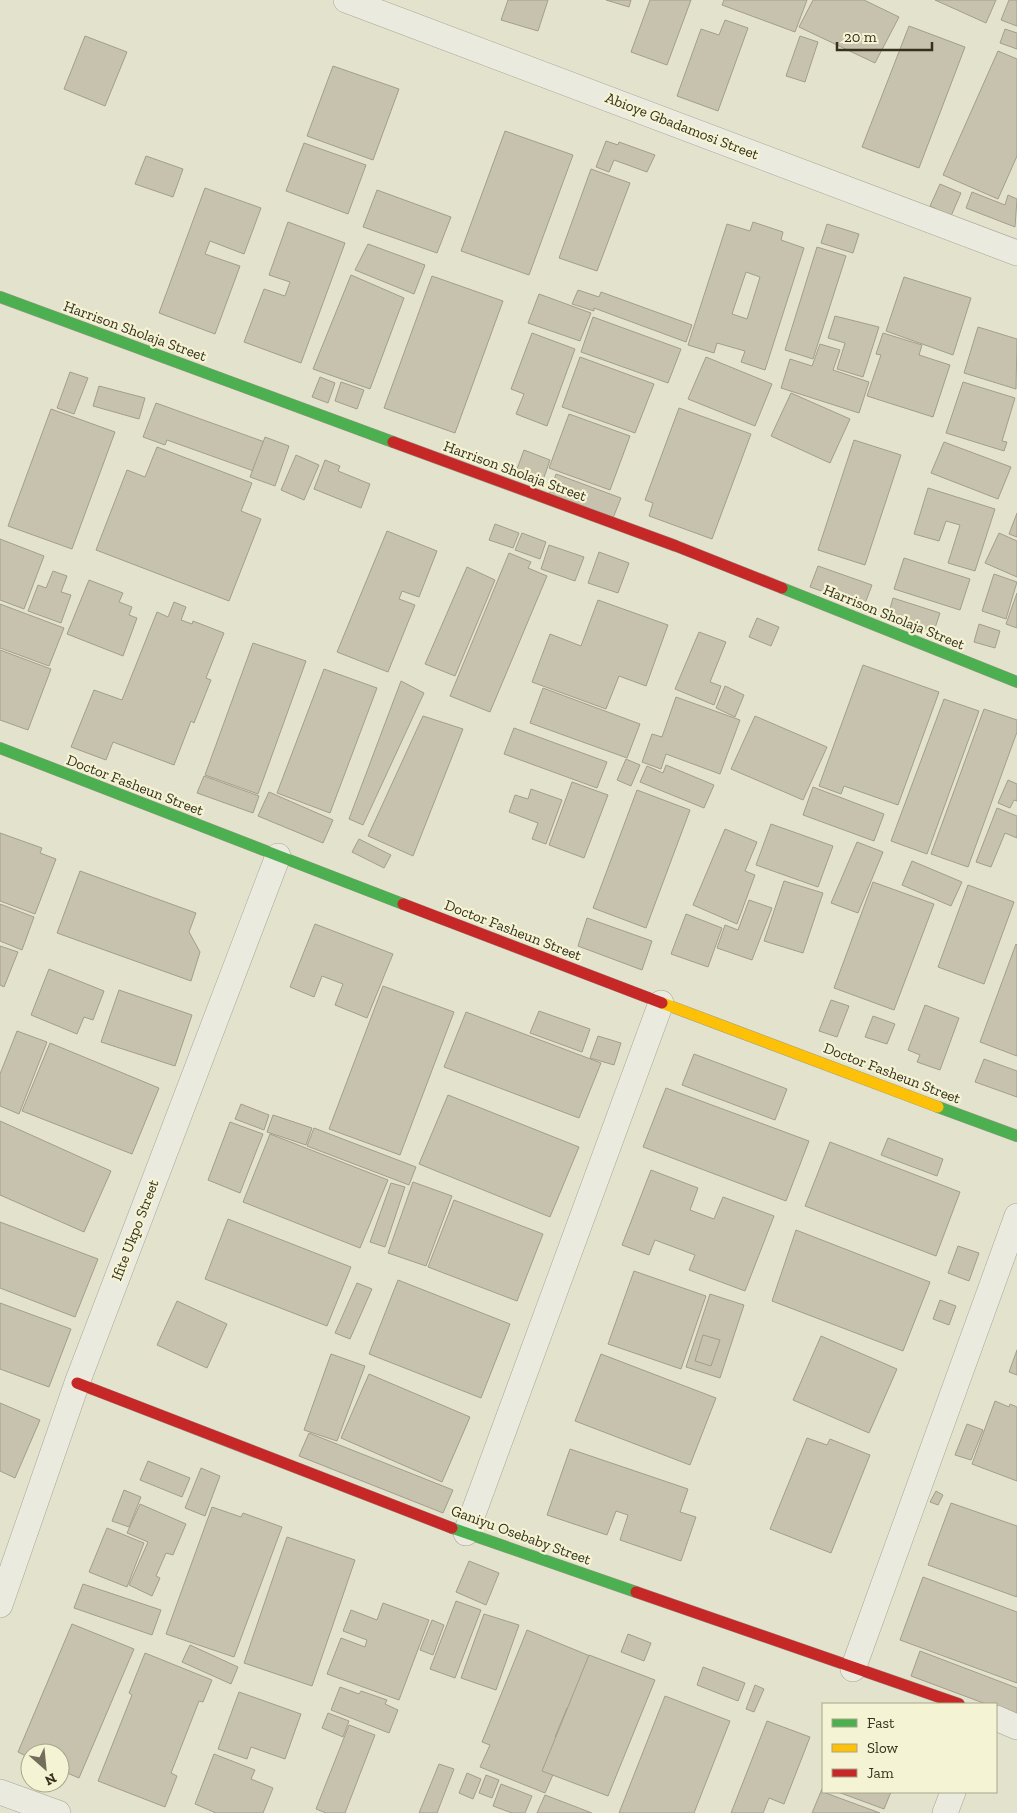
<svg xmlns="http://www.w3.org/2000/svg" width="1017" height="1813" viewBox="0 0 1017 1813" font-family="'Zilla Slab',serif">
	<rect width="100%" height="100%" fill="#e3e2cc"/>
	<!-- building -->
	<g fill="#c7c2ad" stroke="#a39e8c" fill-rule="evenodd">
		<path d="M 508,0 L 548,0 L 538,31 L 501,20 Z"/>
		<path d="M 606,0 L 631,0 L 629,7 Z"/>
		<path d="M 650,0 L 691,0 L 667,65 L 631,52 Z"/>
		<path d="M 724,0 L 807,0 L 795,32 L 722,5 Z"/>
		<path d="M 813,0 L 864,0 L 899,17 L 875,63 L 799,27 Z"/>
		<path d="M 935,0 L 996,0 L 986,23 Z"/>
		<path d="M 1009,0 L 1017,0 L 1017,26 L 1001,20 Z"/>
		<path d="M 725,20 L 748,28 L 718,111 L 677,96 L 701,29 L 719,35 Z"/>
		<path d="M 909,26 L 965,47 L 919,168 L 862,147 Z"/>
		<path d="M 1005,29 L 1017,33 L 1017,49 L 1000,43 Z"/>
		<path d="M 85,36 L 127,52 L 105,106 L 64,89 Z"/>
		<path d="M 800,36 L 818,42 L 805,82 L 786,76 Z"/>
		<path d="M 998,51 L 1017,59 L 1017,156 L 998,199 L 943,175 Z"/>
		<path d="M 333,66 L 399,89 L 373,160 L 307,136 Z"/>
		<path d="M 505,131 L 573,155 L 529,275 L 461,251 Z"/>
		<path d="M 606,141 L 618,145 L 619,142 L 655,155 L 647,172 L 614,160 L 609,172 L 596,167 Z"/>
		<path d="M 304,143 L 366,165 L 348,214 L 286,191 Z"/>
		<path d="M 146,156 L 183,169 L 173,197 L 135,184 Z"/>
		<path d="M 591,169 L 630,183 L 597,271 L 559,258 Z"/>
		<path d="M 940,184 L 961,193 L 951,216 L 930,206 Z"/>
		<path d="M 205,188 L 261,208 L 244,254 L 210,241 L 205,254 L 240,266 L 215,334 L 159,313 Z"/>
		<path d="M 377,190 L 451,217 L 437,253 L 363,227 Z"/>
		<path d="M 972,192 L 1005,205 L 1008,195 L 1017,199 L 1015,227 L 966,208 Z"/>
		<path d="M 288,222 L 345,243 L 301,363 L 244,342 L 264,289 L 285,296 L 290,282 L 269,275 Z"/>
		<path d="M 753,222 L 783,232 L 781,240 L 804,248 L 765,370 L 741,362 L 745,351 L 717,343 L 714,353 L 688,345 L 727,224 L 750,231 ZM 746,272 L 760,277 L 747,319 L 732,314 Z"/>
		<path d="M 827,224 L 859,234 L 853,253 L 821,243 Z"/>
		<path d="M 368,244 L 425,265 L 414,294 L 355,270 Z"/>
		<path d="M 817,247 L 846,256 L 813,359 L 785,350 Z"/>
		<path d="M 351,275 L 404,298 L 370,389 L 313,369 Z"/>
		<path d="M 432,276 L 503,301 L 455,433 L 384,408 Z"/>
		<path d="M 904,277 L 971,298 L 953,355 L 886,331 Z"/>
		<path d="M 578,290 L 599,297 L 601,292 L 692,325 L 686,342 L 594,308 L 594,311 L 572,304 Z"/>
		<path d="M 539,294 L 591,313 L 580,341 L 528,323 Z"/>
		<path d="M 835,316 L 879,327 L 863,377 L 837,369 L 845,343 L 828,338 Z"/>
		<path d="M 593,317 L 681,349 L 668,383 L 581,352 Z"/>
		<path d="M 978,327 L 1017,339 L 1016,389 L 964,373 Z"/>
		<path d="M 532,333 L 575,349 L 547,426 L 516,414 L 524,394 L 511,389 Z"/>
		<path d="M 883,333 L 922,345 L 919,355 L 950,365 L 933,417 L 867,396 L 881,355 L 876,354 Z"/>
		<path d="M 820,344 L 840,350 L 833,370 L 869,382 L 859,413 L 781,388 L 790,359 L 812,366 Z"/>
		<path d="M 580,357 L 654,384 L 635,433 L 562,407 Z"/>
		<path d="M 706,357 L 772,384 L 755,426 L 688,399 Z"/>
		<path d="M 70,372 L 88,378 L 74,414 L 57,408 Z"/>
		<path d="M 320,377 L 335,383 L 328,403 L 312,397 Z"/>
		<path d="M 341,382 L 364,390 L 357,409 L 335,401 Z"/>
		<path d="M 963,382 L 1015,398 L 1002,441 L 1007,442 L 1004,451 L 946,433 Z"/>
		<path d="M 99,386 L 145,398 L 139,419 L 93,406 Z"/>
		<path d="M 791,393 L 850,419 L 830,463 L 771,436 Z"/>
		<path d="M 156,403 L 287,450 L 276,479 L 167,440 L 165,445 L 143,437 Z"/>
		<path d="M 679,408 L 751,434 L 712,539 L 649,516 L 653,503 L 645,500 Z"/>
		<path d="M 51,409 L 115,432 L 72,549 L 8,526 Z"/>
		<path d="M 569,414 L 630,436 L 610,490 L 549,468 Z"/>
		<path d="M 265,437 L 289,446 L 275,486 L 250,477 Z"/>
		<path d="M 854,440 L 901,455 L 865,565 L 818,550 Z"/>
		<path d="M 944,442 L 1011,467 L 998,499 L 931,473 Z"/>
		<path d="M 157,447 L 252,483 L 241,511 L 261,519 L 229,601 L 96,550 L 127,470 L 145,477 Z"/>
		<path d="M 524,450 L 550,460 L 541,486 L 514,477 Z"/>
		<path d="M 296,455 L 319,465 L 304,500 L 281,490 Z"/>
		<path d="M 325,460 L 340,466 L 338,471 L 370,484 L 361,508 L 314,489 Z"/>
		<path d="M 556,474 L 621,498 L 613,518 L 549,495 Z"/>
		<path d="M 928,488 L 995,509 L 975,571 L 948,563 L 960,525 L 946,521 L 939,541 L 914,534 Z"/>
		<path d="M 1017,513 L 1017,537 L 1009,534 Z"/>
		<path d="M 495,524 L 519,533 L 513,548 L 489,540 Z"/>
		<path d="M 387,531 L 437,551 L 419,597 L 402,591 L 399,599 L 415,605 L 388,672 L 337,652 Z"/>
		<path d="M 522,533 L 546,542 L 540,559 L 515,550 Z"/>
		<path d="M 999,533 L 1017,541 L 1017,577 L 985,563 Z"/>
		<path d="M 0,539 L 44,556 L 24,609 L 0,600 Z"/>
		<path d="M 549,545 L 584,557 L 575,581 L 541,569 Z"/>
		<path d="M 599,552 L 629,563 L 618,593 L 588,583 Z"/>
		<path d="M 509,553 L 531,562 L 528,568 L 547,576 L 490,712 L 450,696 Z"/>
		<path d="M 904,558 L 970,579 L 960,610 L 894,589 Z"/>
		<path d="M 818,566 L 872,585 L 864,606 L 810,587 Z"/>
		<path d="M 467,567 L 495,580 L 455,676 L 425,664 Z"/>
		<path d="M 53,571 L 67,576 L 61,592 L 71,595 L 61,623 L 28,611 L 38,585 L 46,588 Z"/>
		<path d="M 994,574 L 1017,582 L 1006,619 L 982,611 Z"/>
		<path d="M 89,580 L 123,593 L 119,602 L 132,607 L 129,615 L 137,618 L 123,656 L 67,634 Z"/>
		<path d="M 1017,593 L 1017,628 L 1006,624 Z"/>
		<path d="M 893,598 L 940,613 L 934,631 L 888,616 Z"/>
		<path d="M 598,600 L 668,625 L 646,686 L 619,676 L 606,709 L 532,682 L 550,634 L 581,646 Z"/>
		<path d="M 174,602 L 186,607 L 181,620 L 192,624 L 193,621 L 224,633 L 206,678 L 211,680 L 194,723 L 191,721 L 174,765 L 113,742 L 106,760 L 71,747 L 94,690 L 122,700 L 157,612 L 168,617 Z"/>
		<path d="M 0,604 L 64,628 L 49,666 L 0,648 Z"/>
		<path d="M 757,618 L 779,627 L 771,646 L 749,637 Z"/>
		<path d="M 979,624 L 1000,631 L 995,648 L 974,642 Z"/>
		<path d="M 699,632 L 726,642 L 710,682 L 721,686 L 714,705 L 675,689 Z"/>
		<path d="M 253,643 L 306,661 L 258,794 L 205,775 Z"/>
		<path d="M 0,650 L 51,669 L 28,730 L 0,720 Z"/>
		<path d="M 863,665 L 939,692 L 898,805 L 844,786 L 841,794 L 819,786 Z"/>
		<path d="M 324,669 L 377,688 L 330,813 L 277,793 Z"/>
		<path d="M 401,681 L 424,693 L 363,825 L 349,819 Z"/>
		<path d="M 725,686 L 744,695 L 735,717 L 716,708 Z"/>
		<path d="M 543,688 L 640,724 L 627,758 L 530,723 Z"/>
		<path d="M 676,697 L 740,720 L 720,774 L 666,754 L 661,769 L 642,762 L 652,734 L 662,737 Z"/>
		<path d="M 944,699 L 979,711 L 927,854 L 891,841 Z"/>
		<path d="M 984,709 L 1017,720 L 1017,732 L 968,867 L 931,854 Z"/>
		<path d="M 423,716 L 463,729 L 413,856 L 368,836 Z"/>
		<path d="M 755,716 L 827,747 L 803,800 L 731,769 Z"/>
		<path d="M 514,728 L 607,762 L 597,788 L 504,754 Z"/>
		<path d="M 626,759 L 640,765 L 631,786 L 617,780 Z"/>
		<path d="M 666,765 L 714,785 L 704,808 L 640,782 L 647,766 L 663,773 Z"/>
		<path d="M 204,776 L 259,796 L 253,813 L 197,793 Z"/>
		<path d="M 1008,780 L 1017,784 L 1017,801 L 1014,800 L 1010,808 L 998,803 Z"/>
		<path d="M 572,782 L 608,795 L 584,858 L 549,845 Z"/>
		<path d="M 813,787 L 884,814 L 874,841 L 803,815 Z"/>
		<path d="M 531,789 L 562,800 L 546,844 L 532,839 L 538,823 L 509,812 L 515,795 L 528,799 Z"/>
		<path d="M 637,790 L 690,810 L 646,928 L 593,908 Z"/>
		<path d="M 269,792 L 333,820 L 323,843 L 258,816 Z"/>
		<path d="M 997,808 L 1017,816 L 1017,838 L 1005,833 L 991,867 L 976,862 Z"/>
		<path d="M 771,824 L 833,846 L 818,887 L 756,865 Z"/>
		<path d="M 725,829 L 757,842 L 745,871 L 755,875 L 737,924 L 693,905 Z"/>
		<path d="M 0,833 L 42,848 L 40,853 L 56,859 L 35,914 L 0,901 Z"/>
		<path d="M 359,839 L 391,855 L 384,868 L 352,852 Z"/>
		<path d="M 857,842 L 883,852 L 858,913 L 831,903 Z"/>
		<path d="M 912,861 L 962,882 L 951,906 L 902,885 Z"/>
		<path d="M 80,871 L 196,913 L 189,932 L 200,952 L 191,981 L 57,933 Z"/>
		<path d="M 784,881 L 823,893 L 803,953 L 764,941 Z"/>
		<path d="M 873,882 L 934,904 L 894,1010 L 834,988 Z"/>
		<path d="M 968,885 L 1014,902 L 984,984 L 938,967 Z"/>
		<path d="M 749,900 L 772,908 L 752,960 L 717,948 L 725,925 L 738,930 Z"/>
		<path d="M 0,904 L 34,917 L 22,950 L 0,941 Z"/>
		<path d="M 686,914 L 722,928 L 708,967 L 671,954 Z"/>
		<path d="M 587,918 L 652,941 L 642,970 L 578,946 Z"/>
		<path d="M 315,924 L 393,954 L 367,1018 L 335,1005 L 343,984 L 322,976 L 314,997 L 290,987 Z"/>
		<path d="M 1016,944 L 1017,945 L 1017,1056 L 980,1042 Z"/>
		<path d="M 0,946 L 18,952 L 4,987 L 0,985 Z"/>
		<path d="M 49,969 L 104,991 L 93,1020 L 84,1017 L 77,1034 L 31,1015 Z"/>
		<path d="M 383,986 L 454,1012 L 400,1155 L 329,1129 Z"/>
		<path d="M 119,990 L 192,1015 L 175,1066 L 101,1042 Z"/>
		<path d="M 831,1000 L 849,1006 L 837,1037 L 819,1031 Z"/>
		<path d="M 925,1005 L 959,1018 L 940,1070 L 917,1062 L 920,1055 L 908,1050 Z"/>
		<path d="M 539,1011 L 590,1029 L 582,1052 L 530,1033 Z"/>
		<path d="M 466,1012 L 601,1063 L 579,1118 L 444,1067 Z"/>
		<path d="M 873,1016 L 895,1024 L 887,1044 L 865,1037 Z"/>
		<path d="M 17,1031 L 47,1042 L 19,1114 L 0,1106 L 0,1074 Z"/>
		<path d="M 598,1036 L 621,1043 L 614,1065 L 590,1058 Z"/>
		<path d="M 50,1043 L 159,1088 L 132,1154 L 22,1111 Z"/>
		<path d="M 694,1054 L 787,1089 L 775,1120 L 682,1085 Z"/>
		<path d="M 984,1059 L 1017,1071 L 1017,1097 L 975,1082 Z"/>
		<path d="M 666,1088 L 809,1141 L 786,1201 L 643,1147 Z"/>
		<path d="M 448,1095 L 579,1147 L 550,1217 L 419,1164 Z"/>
		<path d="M 241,1104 L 269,1115 L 264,1130 L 235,1119 Z"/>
		<path d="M 273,1115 L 312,1128 L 306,1145 L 267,1132 Z"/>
		<path d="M 0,1121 L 111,1171 L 84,1232 L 0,1195 Z"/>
		<path d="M 230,1122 L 263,1134 L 240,1193 L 208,1180 Z"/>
		<path d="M 314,1128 L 416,1167 L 409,1185 L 307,1146 Z"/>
		<path d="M 270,1134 L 388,1180 L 360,1248 L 243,1202 Z"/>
		<path d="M 888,1138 L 943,1159 L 937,1176 L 881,1155 Z"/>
		<path d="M 830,1142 L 960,1192 L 936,1256 L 805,1206 Z"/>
		<path d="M 651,1170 L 698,1188 L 690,1210 L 714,1219 L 723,1197 L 774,1216 L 745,1291 L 689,1270 L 695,1255 L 655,1240 L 649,1255 L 622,1245 Z"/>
		<path d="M 413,1182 L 452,1196 L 426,1266 L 388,1253 Z"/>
		<path d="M 391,1183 L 405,1187 L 385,1247 L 370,1242 Z"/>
		<path d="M 454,1200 L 543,1234 L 517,1301 L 428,1267 Z"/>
		<path d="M 228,1219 L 351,1267 L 327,1326 L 205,1279 Z"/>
		<path d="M 0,1222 L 98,1259 L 75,1317 L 0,1288 Z"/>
		<path d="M 796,1230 L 930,1282 L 903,1351 L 772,1301 Z"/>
		<path d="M 958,1246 L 979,1253 L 969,1281 L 948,1273 Z"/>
		<path d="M 634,1271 L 706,1296 L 681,1369 L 608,1344 Z"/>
		<path d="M 398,1280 L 510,1324 L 481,1398 L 369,1354 Z"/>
		<path d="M 357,1283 L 372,1289 L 350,1339 L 335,1333 Z"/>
		<path d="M 710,1294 L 744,1305 L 720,1378 L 686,1367 Z"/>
		<path d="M 940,1300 L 956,1306 L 949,1325 L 933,1319 Z"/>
		<path d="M 177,1301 L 227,1324 L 207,1368 L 157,1345 Z"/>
		<path d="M 0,1303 L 71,1329 L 49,1387 L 0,1369 Z"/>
		<path d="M 703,1335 L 720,1340 L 711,1366 L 695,1361 Z"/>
		<path d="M 821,1336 L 897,1369 L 869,1433 L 793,1400 Z"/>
		<path d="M 1017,1350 L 1017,1375 L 1009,1372 Z"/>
		<path d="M 331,1354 L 365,1366 L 337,1441 L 304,1430 Z"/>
		<path d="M 601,1354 L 716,1398 L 690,1465 L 575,1421 Z"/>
		<path d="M 369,1374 L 470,1417 L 442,1482 L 341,1438 Z"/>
		<path d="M 995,1401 L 1009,1407 L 1010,1404 L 1017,1407 L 1017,1481 L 972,1464 Z"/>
		<path d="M 0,1403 L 40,1420 L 15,1478 L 0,1471 Z"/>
		<path d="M 967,1424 L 983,1430 L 971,1460 L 955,1455 Z"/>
		<path d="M 309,1433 L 453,1490 L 443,1513 L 299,1456 Z"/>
		<path d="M 807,1438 L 827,1445 L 830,1439 L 870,1455 L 831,1553 L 770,1529 Z"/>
		<path d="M 570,1449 L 688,1489 L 680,1512 L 696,1517 L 681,1561 L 620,1540 L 628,1515 L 616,1511 L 607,1535 L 547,1515 Z"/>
		<path d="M 148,1461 L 190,1478 L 182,1497 L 140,1480 Z"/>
		<path d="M 201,1468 L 220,1476 L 205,1516 L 185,1508 Z"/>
		<path d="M 124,1490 L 141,1497 L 129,1527 L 112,1521 Z"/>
		<path d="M 936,1491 L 943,1495 L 938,1505 L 930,1502 Z"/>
		<path d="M 951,1503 L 1017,1526 L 1017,1597 L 928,1565 Z"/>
		<path d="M 140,1504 L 186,1524 L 173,1555 L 166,1553 L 156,1576 L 160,1578 L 152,1596 L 129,1585 L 148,1542 L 127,1533 Z"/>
		<path d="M 212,1507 L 241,1517 L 243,1513 L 282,1527 L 234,1657 L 166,1634 Z"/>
		<path d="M 107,1528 L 144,1543 L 127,1587 L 89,1572 Z"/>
		<path d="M 287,1537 L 355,1560 L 312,1686 L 244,1663 Z"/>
		<path d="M 469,1561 L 499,1573 L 486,1605 L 456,1592 Z"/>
		<path d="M 923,1577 L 1017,1612 L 1017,1683 L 900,1640 Z"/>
		<path d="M 83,1584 L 161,1610 L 152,1635 L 74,1608 Z"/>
		<path d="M 456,1601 L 481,1610 L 455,1678 L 430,1669 Z"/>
		<path d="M 383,1603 L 429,1620 L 399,1700 L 327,1674 L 341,1638 L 365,1647 L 367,1640 L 343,1631 L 351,1610 L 377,1620 Z"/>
		<path d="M 484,1614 L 519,1625 L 496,1690 L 461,1678 Z"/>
		<path d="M 432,1620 L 444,1625 L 433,1655 L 420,1650 Z"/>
		<path d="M 72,1624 L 134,1649 L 79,1778 L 60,1770 L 60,1753 L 30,1753 L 30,1758 L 18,1752 Z"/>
		<path d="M 527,1630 L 590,1656 L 569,1709 L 567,1708 L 555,1737 L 559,1738 L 546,1767 L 555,1770 L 545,1793 L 480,1767 L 490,1745 L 482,1742 Z"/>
		<path d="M 628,1634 L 651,1643 L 644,1661 L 621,1652 Z"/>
		<path d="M 190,1645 L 238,1667 L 231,1684 L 182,1662 Z"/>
		<path d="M 920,1651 L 1017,1688 L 1017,1716 L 996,1708 L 996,1704 L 986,1704 L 911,1676 Z"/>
		<path d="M 145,1653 L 212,1680 L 203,1702 L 199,1701 L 171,1773 L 177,1776 L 165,1807 L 98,1781 L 132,1695 L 129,1693 Z"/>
		<path d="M 589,1655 L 655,1680 L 608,1796 L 542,1771 Z"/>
		<path d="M 703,1667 L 745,1683 L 738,1701 L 697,1685 Z"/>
		<path d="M 755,1685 L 764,1689 L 754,1712 L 746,1709 Z"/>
		<path d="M 340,1687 L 359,1694 L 361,1691 L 387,1700 L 385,1704 L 398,1710 L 389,1733 L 331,1710 Z"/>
		<path d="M 239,1692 L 301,1714 L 285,1759 L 251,1747 L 247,1759 L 218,1749 Z"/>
		<path d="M 665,1696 L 730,1721 L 694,1813 L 619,1813 Z"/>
		<path d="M 328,1713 L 349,1721 L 343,1737 L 322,1728 Z"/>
		<path d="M 767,1721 L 810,1737 L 784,1804 L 769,1798 L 763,1813 L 731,1813 Z"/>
		<path d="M 349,1725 L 375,1735 L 345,1813 L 326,1813 L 316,1809 Z"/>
		<path d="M 214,1754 L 255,1770 L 251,1779 L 273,1788 L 263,1813 L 216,1813 L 195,1804 Z"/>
		<path d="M 439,1764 L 454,1769 L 437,1813 L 419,1813 Z"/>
		<path d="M 467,1773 L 481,1779 L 473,1799 L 459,1793 Z"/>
		<path d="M 486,1775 L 499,1780 L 492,1798 L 479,1793 Z"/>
		<path d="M 501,1784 L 532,1796 L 525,1813 L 512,1813 L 493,1806 Z"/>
		<path d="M 822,1789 L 823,1792 L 880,1813 L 812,1813 Z"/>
		<path d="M 838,1792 L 891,1792 L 884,1809 Z"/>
		<path d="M 545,1795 L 592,1813 L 537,1813 Z"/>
	</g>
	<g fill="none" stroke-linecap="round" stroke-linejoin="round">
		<defs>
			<g id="street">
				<path d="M 346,0 L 1017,253"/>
				<path d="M 466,1533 L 661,1003"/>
				<path d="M 0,1605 L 77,1383 L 278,856"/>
				<path d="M 853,1669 L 1017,1216"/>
				<path d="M 996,1718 L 1017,1727"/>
				<path d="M 0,1792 L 58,1813"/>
				<path d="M 945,1813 L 953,1792"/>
			</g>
			<g id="fast">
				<path d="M 0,297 L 393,442"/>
				<path d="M 782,588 L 1017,682"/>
				<path d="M 0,748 L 403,904"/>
				<path d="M 938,1107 L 1017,1136"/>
				<path d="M 452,1528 L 636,1592"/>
			</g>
			<path id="slow" d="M 662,1003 L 938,1107"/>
			<g id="jam">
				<path d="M 393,442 L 676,546 L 782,588"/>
				<path d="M 403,904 L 662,1003"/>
				<path d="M 77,1383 L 452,1528"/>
				<path d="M 636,1592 L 959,1704"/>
			</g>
		</defs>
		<!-- street casing -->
		<use href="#street" stroke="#a8a696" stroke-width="26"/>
		<!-- fast casing -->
		<use href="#fast" stroke="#989685" stroke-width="12"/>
		<!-- slow casing -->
		<use href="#slow" stroke="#989685" stroke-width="12"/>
		<!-- jam casing -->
		<use href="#jam" stroke="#989685" stroke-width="12"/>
		<!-- street -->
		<use href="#street" stroke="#ebeade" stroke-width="25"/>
		<!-- fast -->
		<use href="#fast" stroke="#4caf50" stroke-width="11"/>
		<!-- slow -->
		<use href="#slow" stroke="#ffc107" stroke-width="11"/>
		<!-- jam -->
		<use href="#jam" stroke="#c62828" stroke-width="11"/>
	</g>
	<g text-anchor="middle" stroke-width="4.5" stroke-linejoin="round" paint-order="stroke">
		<!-- street labels -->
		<g font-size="15" fill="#36301e" stroke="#f4f3d3">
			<text transform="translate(682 126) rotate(21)" y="5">Abioye Gbadamosi Street</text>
			<text transform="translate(135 331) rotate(20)" y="5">Harrison Sholaja Street</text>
			<text transform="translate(515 471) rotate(20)" y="5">Harrison Sholaja Street</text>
			<text transform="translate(894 617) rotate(22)" y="5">Harrison Sholaja Street</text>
			<text transform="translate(135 785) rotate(21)" y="5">Doctor Fasheun Street</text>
			<text transform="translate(513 930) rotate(21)" y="5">Doctor Fasheun Street</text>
			<text transform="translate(892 1073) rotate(21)" y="5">Doctor Fasheun Street</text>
			<text transform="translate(135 1230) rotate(-69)" y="5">Ifite Ukpo Street</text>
			<text transform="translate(521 1535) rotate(20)" y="5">Ganiyu Osebaby Street</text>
		</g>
	</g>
	<!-- legend -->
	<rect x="822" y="1703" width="175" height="90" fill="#f4f3d3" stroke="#a8a58b"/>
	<rect x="832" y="1719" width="25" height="8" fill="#4caf50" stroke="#a8a58b"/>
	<text x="867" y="1728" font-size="15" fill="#36301e">Fast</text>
	<rect x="832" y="1744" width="25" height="8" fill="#ffc107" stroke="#a8a58b"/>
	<text x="867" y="1753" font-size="15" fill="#36301e">Slow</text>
	<rect x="832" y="1769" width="25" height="8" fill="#c62828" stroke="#a8a58b"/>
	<text x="867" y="1778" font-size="15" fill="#36301e">Jam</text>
	<!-- north arrow -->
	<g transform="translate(45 1768) rotate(153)"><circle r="24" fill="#f4f3d3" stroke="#a8a58b"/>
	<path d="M0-4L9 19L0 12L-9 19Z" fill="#736e5b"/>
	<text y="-8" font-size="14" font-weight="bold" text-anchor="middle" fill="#36301e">N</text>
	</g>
	<!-- scale -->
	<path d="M837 42v8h95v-8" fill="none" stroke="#36301e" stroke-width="2.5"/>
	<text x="844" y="42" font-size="15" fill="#36301e" stroke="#f4f3d3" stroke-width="4" paint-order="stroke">20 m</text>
</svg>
